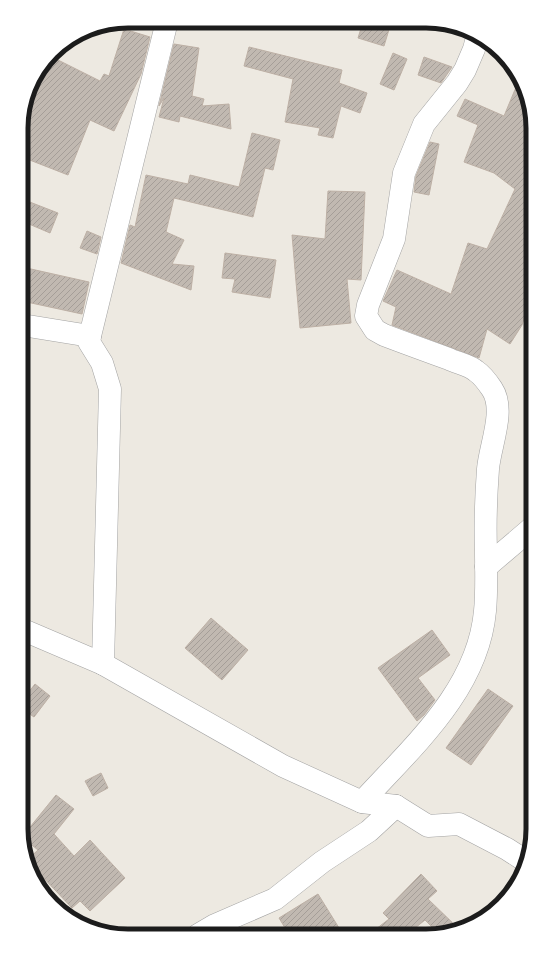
<svg xmlns="http://www.w3.org/2000/svg" width="554" height="957" viewBox="0 0 554 957" font-family="'Titillium Web',sans-serif">
	<defs>
		<pattern id="building-hatch" width="6" height="6" patternUnits="userSpaceOnUse"><rect width="6" height="6" fill="#c1b9b1"/><path d="M-1 1l2-2M0 6l6-6M5 7l2-2" fill="none" stroke="#a59e98"/></pattern>
	</defs>
	<rect width="100%" height="100%" fill="#ede9e1"/>
	<!-- building -->
	<g fill="url(#building-hatch)" stroke="#bdb0a5">
		<path d="M 363,22 L 391,23 L 384,46 L 358,38 Z"/>
		<path d="M 124,29 L 150,37 L 141,74 L 114,131 L 90,120 L 68,175 L 22,157 L 22,114 L 32,80 L 50,56 L 100,81 L 104,74 L 109,76 Z"/>
		<path d="M 174,44 L 199,48 L 192,96 L 204,99 L 202,106 L 229,104 L 231,129 L 180,116 L 179,122 L 159,117 L 164,98 L 159,106 Z"/>
		<path d="M 249,47 L 342,70 L 339,83 L 367,93 L 360,113 L 341,106 L 333,138 L 318,135 L 320,128 L 285,122 L 293,79 L 244,66 Z"/>
		<path d="M 393,53 L 407,59 L 394,90 L 380,84 Z"/>
		<path d="M 424,57 L 452,67 L 441,83 L 418,75 Z"/>
		<path d="M 519,80 L 527,93 L 533,128 L 533,292 L 522,325 L 510,344 L 487,329 L 479,358 L 392,325 L 396,307 L 383,301 L 397,270 L 451,294 L 468,243 L 487,249 L 515,189 L 494,173 L 464,162 L 478,125 L 457,116 L 465,99 L 504,116 Z"/>
		<path d="M 252,133 L 280,140 L 273,170 L 265,168 L 253,217 L 174,198 L 166,232 L 184,240 L 172,264 L 194,266 L 191,290 L 121,263 L 130,225 L 135,227 L 146,175 L 188,184 L 190,175 L 239,187 Z"/>
		<path d="M 430,142 L 439,144 L 429,195 L 414,192 L 416,176 Z"/>
		<path d="M 328,191 L 365,192 L 361,280 L 347,279 L 351,323 L 300,328 L 292,235 L 325,239 Z"/>
		<path d="M 22,199 L 58,213 L 50,233 L 22,221 Z"/>
		<path d="M 87,231 L 101,237 L 97,254 L 80,248 Z"/>
		<path d="M 225,253 L 276,260 L 270,298 L 232,292 L 235,279 L 222,278 Z"/>
		<path d="M 22,267 L 89,282 L 82,314 L 22,301 Z"/>
		<path d="M 211,618 L 248,650 L 222,680 L 185,648 Z"/>
		<path d="M 432,630 L 450,655 L 418,678 L 435,700 L 424,715 L 417,721 L 378,668 Z"/>
		<path d="M 35,684 L 50,696 L 34,717 L 21,708 L 21,702 Z"/>
		<path d="M 488,689 L 513,706 L 471,765 L 446,748 Z"/>
		<path d="M 101,773 L 108,788 L 93,796 L 85,781 Z"/>
		<path d="M 56,795 L 74,809 L 54,834 L 74,856 L 90,840 L 125,878 L 90,911 L 80,901 L 72,908 L 38,872 L 35,875 L 27,864 L 26,861 L 38,850 L 22,837 Z"/>
		<path d="M 421,874 L 437,891 L 428,899 L 460,930 L 439,934 L 425,920 L 405,936 L 367,936 L 389,919 L 383,913 Z"/>
		<path d="M 318,894 L 344,936 L 290,936 L 279,918 Z"/>
	</g>
	<g fill="none" stroke-linecap="round" stroke-linejoin="round">
		<defs>
			<g id="street">
				<path d="M 22,325 L 90,336 L 89,342 L 102,363 L 110,389 L 103,664"/>
				<path d="M 90,336 L 167,21"/>
				<path d="M 486,567 L 533,527"/>
				<path d="M 21,629 L 103,664 L 283,766 L 362,802 L 396,806 L 428,826 L 459,824 L 507,849 L 524,860"/>
				<path d="M 362,802 C 412,747 478,690 485,611 C 487,591 486,570 486,550 C 485,523 486,496 488,469 C 490,445 506,410 492,389 C 488,383 482,375 476,371 C 469,365 457,363 449,359 C 427,351 405,343 384,335 L 375,330 L 366,316 L 368,305 L 394,239 L 404,173 L 424,124 L 457,83 L 465,70 L 474,49 L 477,38"/>
				<path d="M 198,935 L 215,925 L 275,899 L 322,862 L 369,831 L 396,806"/>
			</g>
		</defs>
		<!-- street casing -->
		<use href="#street" stroke="#a3a3a3" stroke-width="23"/>
		<!-- street -->
		<use href="#street" stroke="#fff" stroke-width="22"/>
	</g>
	<!-- crop -->
	<path d="M0 0H554V957H0ZM128 28H426A100 100 0 0 1 526 128V829A100 100 0 0 1 426 929H128A100 100 0 0 1 28 829V128A100 100 0 0 1 128 28Z" fill="#fff" fill-rule="evenodd"/>
	<path fill="none" stroke="#1c1c1c" stroke-width="5" d="M128 28H426A100 100 0 0 1 526 128V829A100 100 0 0 1 426 929H128A100 100 0 0 1 28 829V128A100 100 0 0 1 128 28Z"/>
</svg>
